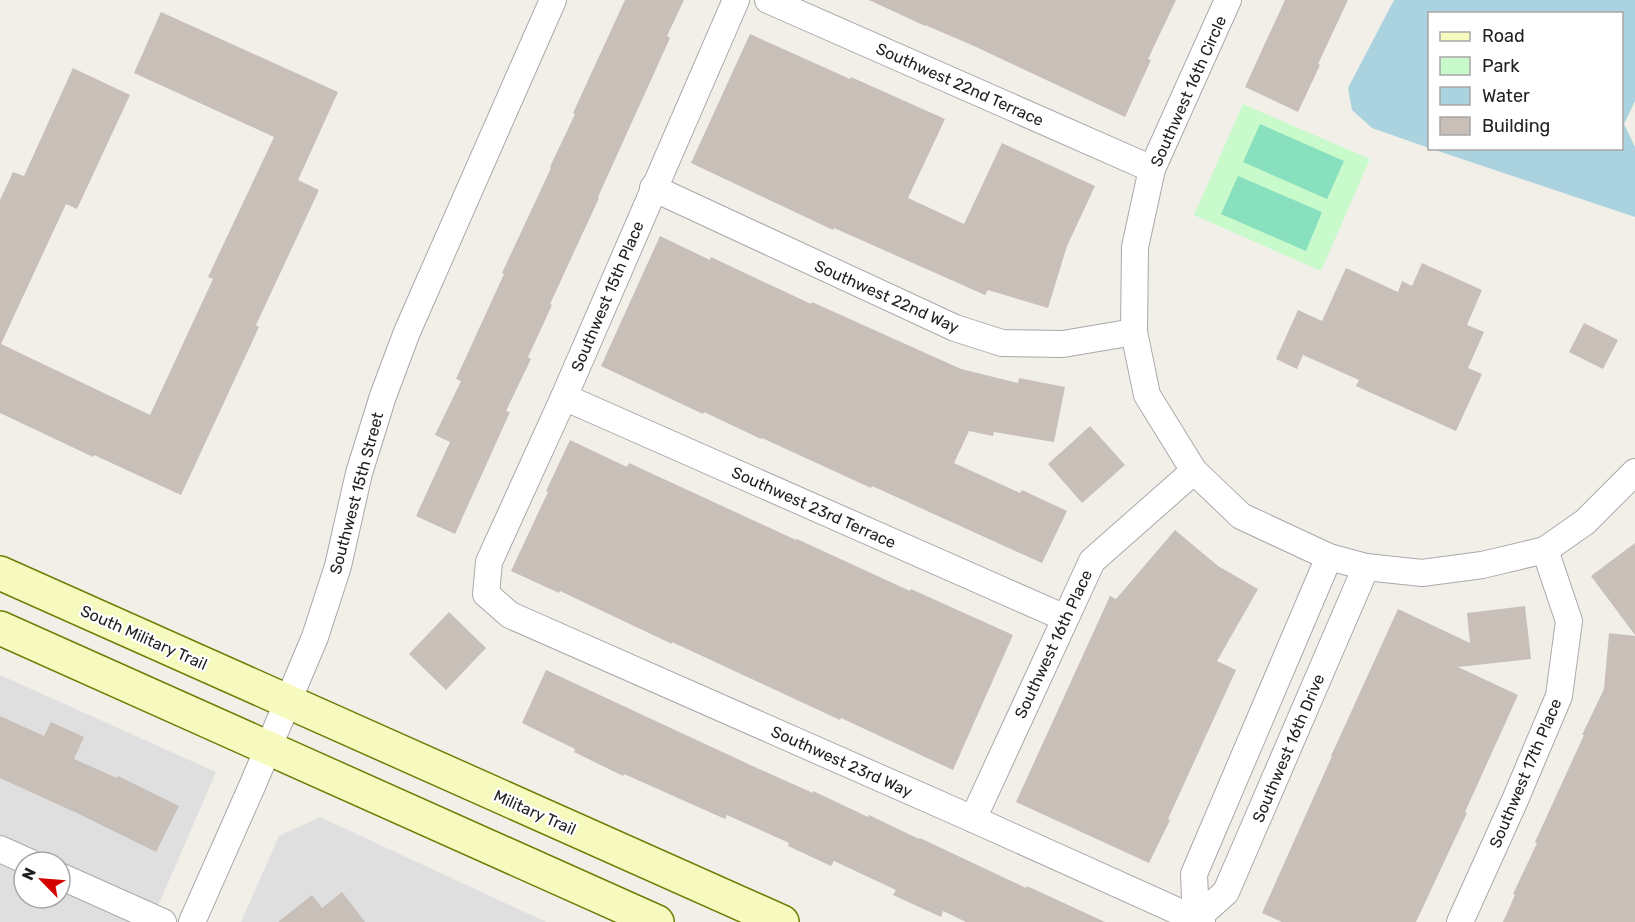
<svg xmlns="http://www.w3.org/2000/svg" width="1635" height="922" viewBox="0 0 1635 922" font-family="Rubik,sans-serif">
	<rect width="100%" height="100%" fill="#f2efe9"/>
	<!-- residential -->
	<g fill="#e0dfdf" fill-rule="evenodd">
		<path d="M 0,675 L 216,772 L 151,922 L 0,922 ZM 24,862 L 60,862 L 60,898 L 24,898 Z"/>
		<path d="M 320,817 L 546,922 L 241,922 L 279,836 Z"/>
	</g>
	<!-- park -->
	<path fill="#c8facc" d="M 1243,104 L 1370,159 L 1321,271 L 1194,215 Z"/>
	<!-- pitch -->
	<g fill="#88e0be">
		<path d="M 1260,124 L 1344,161 L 1327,199 L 1243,162 Z"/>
		<path d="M 1238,176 L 1322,212 L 1306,251 L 1221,214 Z"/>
	</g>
	<!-- water -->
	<path fill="#aad3df" d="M 1394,0 L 1635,0 L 1635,101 L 1624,124 L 1635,147 L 1635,217 L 1432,149 L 1622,148 L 1622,14 L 1430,14 L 1429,148 L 1372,128 L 1352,110 L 1348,88 Z"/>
	<!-- building -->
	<g fill="#c7bfb8">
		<path d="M 625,0 L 684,0 L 667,36 L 670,38 L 598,197 L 599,198 L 550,304 L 552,305 L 528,357 L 531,359 L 506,411 L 510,412 L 455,534 L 416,516 L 450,442 L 435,435 L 461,381 L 456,379 L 504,274 L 502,273 L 551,168 L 550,167 L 575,114 L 573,113 Z"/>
		<path d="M 869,0 L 1176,0 L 1148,59 L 1151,60 L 1125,117 L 974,46 L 925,25 L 925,26 Z"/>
		<path d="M 1285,0 L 1348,0 L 1318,64 L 1320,65 L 1298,112 L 1245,87 Z"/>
		<path d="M 161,12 L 338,92 L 298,180 L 319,190 L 256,325 L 259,327 L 181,495 L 94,455 L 93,457 L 0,413 L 0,200 L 13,172 L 24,176 L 73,68 L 130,95 L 77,209 L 66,204 L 1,344 L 150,415 L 213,279 L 208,277 L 274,137 L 134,73 Z"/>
		<path d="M 750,34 L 850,79 L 851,77 L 945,119 L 908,198 L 964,224 L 1002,143 L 1095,186 L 1067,246 L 1048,308 L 988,290 L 985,295 L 834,228 L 833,230 L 691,163 Z"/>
		<path d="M 660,236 L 710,260 L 711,257 L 811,304 L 812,302 L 961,369 L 1018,383 L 1019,378 L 1065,387 L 1054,442 L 994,432 L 993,436 L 969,431 L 954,463 L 1020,493 L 1022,490 L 1067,511 L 1042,563 L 872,486 L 871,488 L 762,438 L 761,439 L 704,412 L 703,414 L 601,366 Z"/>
		<path d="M 1422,263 L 1482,290 L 1467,325 L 1484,332 L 1468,368 L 1482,374 L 1456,431 L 1356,386 L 1359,380 L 1303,355 L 1297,369 L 1276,359 L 1298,310 L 1322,321 L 1346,268 L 1398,292 L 1402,281 L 1412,286 Z"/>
		<path d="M 1584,323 L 1618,340 L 1603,369 L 1569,352 Z"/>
		<path d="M 1090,426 L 1125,465 L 1082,503 L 1048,464 Z"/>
		<path d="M 570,440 L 627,467 L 629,463 L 796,540 L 797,539 L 910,591 L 911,589 L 1013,635 L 953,770 L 841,718 L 840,720 L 672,642 L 672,644 L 560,591 L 559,593 L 511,571 L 548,492 L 546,491 Z"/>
		<path d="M 1175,530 L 1218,566 L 1258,589 L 1217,661 L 1236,670 L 1168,819 L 1170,820 L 1149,863 L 1016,802 L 1110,596 L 1116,599 Z"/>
		<path d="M 1635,543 L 1635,635 L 1591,576 Z"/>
		<path d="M 1525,606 L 1531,659 L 1458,667 L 1518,695 L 1465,812 L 1467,813 L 1416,922 L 1282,922 L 1262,913 L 1332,756 L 1331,756 L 1398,609 L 1470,643 L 1467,613 Z"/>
		<path d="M 449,612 L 486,648 L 446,690 L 409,654 Z"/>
		<path d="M 1609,633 L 1635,636 L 1635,922 L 1503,922 L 1515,895 L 1513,894 L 1537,843 L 1535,842 L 1584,735 L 1582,735 L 1604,689 Z"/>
		<path d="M 546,670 L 759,769 L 813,793 L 813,791 L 868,817 L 869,815 L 919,839 L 920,838 L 1026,888 L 1027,886 L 1105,922 L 966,922 L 943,911 L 941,917 L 893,895 L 896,890 L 834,861 L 831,866 L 788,846 L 789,843 L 727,815 L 725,819 L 624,774 L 623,776 L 574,752 L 575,749 L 522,723 Z"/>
		<path d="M 0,716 L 44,736 L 51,722 L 84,737 L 74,759 L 117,778 L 118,776 L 179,806 L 156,852 L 79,814 L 0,778 Z"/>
		<path d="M 342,892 L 365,922 L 278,922 L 312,895 L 322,908 Z"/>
	</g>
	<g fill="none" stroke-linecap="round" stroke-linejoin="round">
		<defs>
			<g id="street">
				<path d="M 736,0 L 564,397 L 489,562 L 486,594 L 510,615 L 973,819 L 1202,922"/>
				<path d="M 768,0 L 1152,169"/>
				<path d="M 1228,0 L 1152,169 L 1135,247 L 1134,332 L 1147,395 L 1194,471 L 1241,516 L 1329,557 L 1366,567 L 1422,573 L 1482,565 L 1545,550 L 1585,522 L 1635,472"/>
				<path d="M 653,188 L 955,328 L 1002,343 L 1063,344 L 1134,332"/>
				<path d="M 564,397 L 1065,618"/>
				<path d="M 973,819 L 1092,561 L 1194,471"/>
				<path d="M 0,849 L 29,862"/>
				<path d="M 60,876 L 163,922"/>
				<path d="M 1196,919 L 1226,892 L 1366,567"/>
				<path d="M 192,922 L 253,784 L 315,637 L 338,566 L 359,473 L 383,396 L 407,332 L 553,0"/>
				<path d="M 1195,922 L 1196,919 L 1194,874 L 1329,557"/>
				<path d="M 1460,922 L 1515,800 L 1559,696 L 1569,621 L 1545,550"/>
			</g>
			<g id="secondary">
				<path d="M 0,573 L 782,922"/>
				<path d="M 0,628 L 657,922"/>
			</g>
		</defs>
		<!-- street casing -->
		<use href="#street" stroke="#a9a9a9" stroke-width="28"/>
		<!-- secondary casing -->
		<use href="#secondary" stroke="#707d05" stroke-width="36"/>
		<!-- street -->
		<use href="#street" stroke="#fff" stroke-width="26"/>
		<!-- secondary -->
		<use href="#secondary" stroke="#f7fabf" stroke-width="33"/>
	</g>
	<g text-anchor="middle" stroke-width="4.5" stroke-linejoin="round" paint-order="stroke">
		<!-- street labels -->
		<g font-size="16" fill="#222" stroke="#fff">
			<text transform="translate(960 84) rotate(24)" y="6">Southwest 22nd Terrace</text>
			<text transform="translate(1188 91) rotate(-66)" y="6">Southwest 16th Circle</text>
			<text transform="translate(607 296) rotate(-67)" y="6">Southwest 15th Place</text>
			<text transform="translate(887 296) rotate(24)" y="6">Southwest 22nd Way</text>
			<text transform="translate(356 493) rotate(-75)" y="6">Southwest 15th Street</text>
			<text transform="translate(814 507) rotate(24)" y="6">Southwest 23rd Terrace</text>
			<text transform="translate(144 637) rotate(24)" y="6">South Military Trail</text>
			<text transform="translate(1053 644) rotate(-65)" y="6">Southwest 16th Place</text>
			<text transform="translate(1288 748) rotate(-67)" y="6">Southwest 16th Drive</text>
			<text transform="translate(842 761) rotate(24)" y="6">Southwest 23rd Way</text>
			<text transform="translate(1525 773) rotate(-67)" y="6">Southwest 17th Place</text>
			<text transform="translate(535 812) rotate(24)" y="6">Military Trail</text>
		</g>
	</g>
	<!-- legend -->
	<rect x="1428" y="12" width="195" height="138" fill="#ffffff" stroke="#a7a7a7" stroke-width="1.5"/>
	<rect x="1440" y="32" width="30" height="9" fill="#f7fabf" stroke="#a7a7a7" stroke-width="1.5"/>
	<text x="1482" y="42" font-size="18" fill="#222222">Road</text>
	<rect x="1440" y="57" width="30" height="18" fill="#c8facc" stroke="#a7a7a7" stroke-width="1.5"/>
	<text x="1482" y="72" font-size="18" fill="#222222">Park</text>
	<rect x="1440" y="87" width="30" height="18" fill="#aad3df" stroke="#a7a7a7" stroke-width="1.5"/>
	<text x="1482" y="102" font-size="18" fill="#222222">Water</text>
	<rect x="1440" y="117" width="30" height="18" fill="#c7bfb8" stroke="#a7a7a7" stroke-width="1.5"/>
	<text x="1482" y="132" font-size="18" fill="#222222">Building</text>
	<!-- north arrow -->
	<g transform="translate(42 880) rotate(295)"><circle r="28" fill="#ffffff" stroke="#a7a7a7" stroke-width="1.5"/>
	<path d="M0-4.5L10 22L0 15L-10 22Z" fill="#d40000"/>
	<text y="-9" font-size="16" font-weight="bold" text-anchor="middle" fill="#222222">N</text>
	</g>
</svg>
